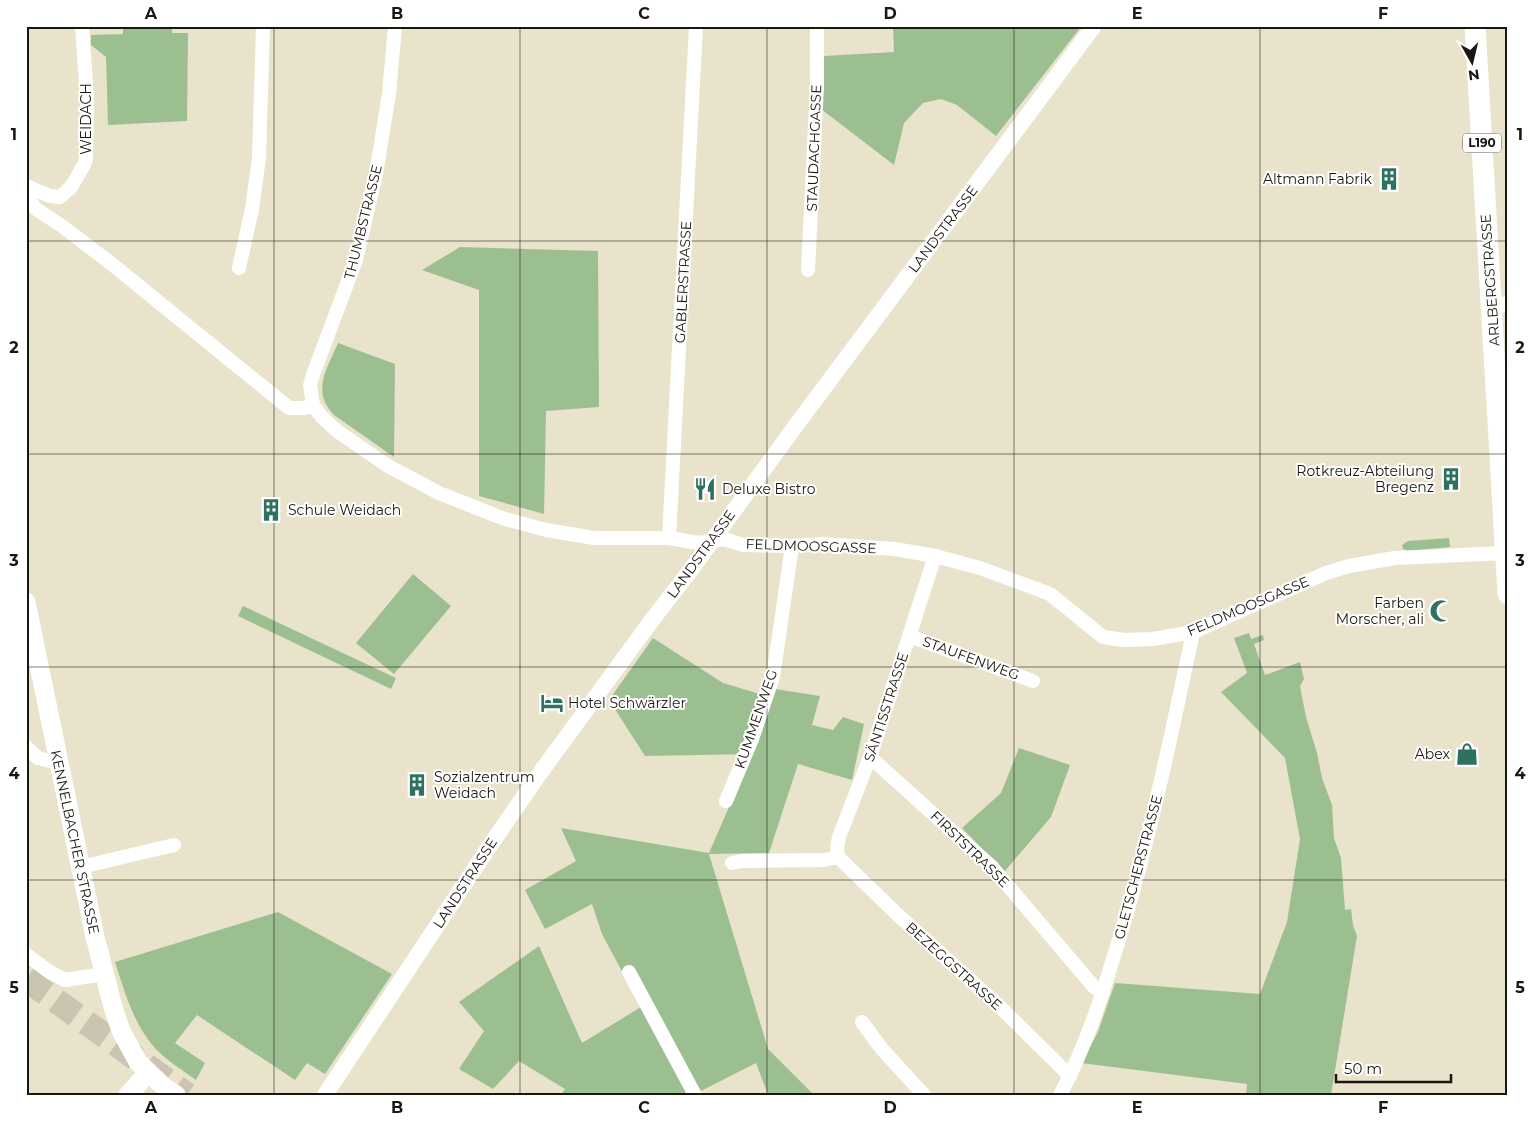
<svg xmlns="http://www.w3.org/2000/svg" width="1534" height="1121" viewBox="0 0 1534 1121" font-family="Montserrat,sans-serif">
	<rect width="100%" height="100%" fill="#e9e3cc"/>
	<!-- green -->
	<g fill="#9cbf92">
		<path d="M 123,26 L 172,26 L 172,33 L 188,33 L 187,121 L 108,125 L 106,57 L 91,45 L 91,35 L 123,34 Z"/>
		<path d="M 893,26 L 1078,26 L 1080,28 L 996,136 L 957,105 L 941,99 L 923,103 L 904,123 L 894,165 L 821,109 L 824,56 L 894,52 Z"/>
		<path d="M 460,247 L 598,251 L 599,407 L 546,411 L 544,514 L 479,496 L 479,290 L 422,270 Z"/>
		<path d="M 338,343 L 395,364 L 394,457 L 334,415 C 311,391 327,369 338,343 Z"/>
		<path d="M 1449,538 L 1450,547 L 1409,551 L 1403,549 L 1402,545 L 1408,541 Z"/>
		<path d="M 413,574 L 451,606 L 394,674 L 356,643 Z"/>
		<path d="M 243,606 L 396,678 L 391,689 L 238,616 Z"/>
		<path d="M 1249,633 L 1251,639 L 1263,635 L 1264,640 L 1254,644 L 1265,675 L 1300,662 L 1304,679 L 1300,686 L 1306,717 L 1317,753 L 1322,778 L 1332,805 L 1334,838 L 1341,858 L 1345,910 L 1351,909 L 1353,925 L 1357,936 L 1331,1095 L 1246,1095 L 1247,1084 L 1081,1063 L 1098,1032 L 1115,983 L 1260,994 L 1287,922 L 1300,839 L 1285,758 L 1221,692 L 1247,673 L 1234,638 Z"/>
		<path d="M 653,638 L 723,683 L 773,698 L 775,689 L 820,696 L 812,725 L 833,730 L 843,717 L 864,724 L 852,780 L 798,764 L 769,853 L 709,854 L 768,1049 L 814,1095 L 768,1095 L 756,1063 L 693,1095 L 561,1095 L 565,1089 L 519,1061 L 493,1089 L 459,1069 L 484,1031 L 459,1002 L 539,946 L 582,1043 L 641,1007 L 602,934 L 592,904 L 545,929 L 525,890 L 576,861 L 561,828 L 709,853 L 752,754 L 645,756 L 609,700 Z"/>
		<path d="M 1019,748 L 1070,765 L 1051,817 L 1004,872 L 962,828 L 1001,793 Z"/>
		<path d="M 278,912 L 392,974 L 325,1074 L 307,1063 L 295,1080 L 197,1015 L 175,1043 L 205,1063 L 196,1080 C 184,1071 170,1063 159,1052 C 135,1029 125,993 115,962 Z"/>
	</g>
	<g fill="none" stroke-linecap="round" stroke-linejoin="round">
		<!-- motorway-tunnel -->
		<path stroke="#cac4b0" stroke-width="25" stroke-dasharray="25 12" stroke-linecap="butt" d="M 26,979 L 187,1095"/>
		<!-- minor -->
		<g stroke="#fff" stroke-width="14">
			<path d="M 395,26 L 389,94 L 376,174 L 356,260 L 314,372 L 310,385 L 313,405 L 321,416 L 337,431 L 388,466 L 439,493 L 502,518 L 546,530 L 594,538 L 669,538 L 699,543 L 724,539 L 743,545 L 792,546 L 824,544 L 895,549 L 935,556 L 980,568 L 1050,594 L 1103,637 L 1124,640 L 1153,639 L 1193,632 L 1326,573 L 1349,566 L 1395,558 L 1505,553"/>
			<path d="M 26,186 L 50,196 L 60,197 L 71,187 L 84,165 L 86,158 L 87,98 L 82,26"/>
			<path d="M 26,196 L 36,209 L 62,226 L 113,265 L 289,408 L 304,408 L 313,405"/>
			<path d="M 239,268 L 252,209 L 259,158 L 263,26"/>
			<path d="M 808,270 L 817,86 L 817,26"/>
			<path d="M 669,538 L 696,26"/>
			<path d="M 909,636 L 1033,681"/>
			<path d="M 26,747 L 38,758 L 58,763"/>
			<path d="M 870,757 L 992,867 L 1094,987 L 1103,992"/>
			<path d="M 726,801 L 752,739 L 773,677 L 792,546"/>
			<path d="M 838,857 L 899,916 L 997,1004 L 1070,1076"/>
			<path d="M 838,857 L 837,847 L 839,837 L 870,757 L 935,556"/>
			<path d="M 732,863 L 742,861 L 824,860 L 838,857"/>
			<path d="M 81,867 L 174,845"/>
			<path d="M 26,954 L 48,971 L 65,980 L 104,974"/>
			<path d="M 629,972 L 695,1095"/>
			<path d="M 862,1022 L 881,1048 L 924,1095"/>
			<path d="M 1060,1095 C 1086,1046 1101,999 1117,946 C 1149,843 1171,737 1193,632"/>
		</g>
		<!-- tertiary -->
		<g stroke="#fff" stroke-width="16">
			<path d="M 1492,306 L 1508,304"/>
			<path d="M 325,1095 L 489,847 L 540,773 L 652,620 L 690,571 L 794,428 L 1094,26"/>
		</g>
		<!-- secondary -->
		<g stroke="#fff" stroke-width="19">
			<path d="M 26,602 L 95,937 L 113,1007 L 121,1031 L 138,1062 L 164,1087 L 176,1095"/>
			<path d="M 128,1095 L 148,1073"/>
		</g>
		<!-- primary -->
		<path stroke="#fff" stroke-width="21" d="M 1475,26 L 1508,594"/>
	</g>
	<!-- grid -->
	<path fill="none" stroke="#19170f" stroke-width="1" stroke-opacity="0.55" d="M 274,26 L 274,1095M 520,26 L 520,1095M 767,26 L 767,1095M 1014,26 L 1014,1095M 1260,26 L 1260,1095M 26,241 L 1508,241M 26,454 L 1508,454M 26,667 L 1508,667M 26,880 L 1508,880"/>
	<!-- icons -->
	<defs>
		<symbol id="building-bare" viewBox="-9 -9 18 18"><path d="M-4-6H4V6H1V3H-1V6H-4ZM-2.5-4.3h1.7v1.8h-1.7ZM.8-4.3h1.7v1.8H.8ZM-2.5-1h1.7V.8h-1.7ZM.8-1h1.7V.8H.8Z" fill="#2f7161" stroke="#fff" stroke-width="2.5" paint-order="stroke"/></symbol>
		<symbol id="restaurant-bare" viewBox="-9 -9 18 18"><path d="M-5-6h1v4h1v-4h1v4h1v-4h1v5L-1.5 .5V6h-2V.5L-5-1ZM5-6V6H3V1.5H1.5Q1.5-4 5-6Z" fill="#2f7161" stroke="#fff" stroke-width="2.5" paint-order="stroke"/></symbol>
		<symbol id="mosque-bare" viewBox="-9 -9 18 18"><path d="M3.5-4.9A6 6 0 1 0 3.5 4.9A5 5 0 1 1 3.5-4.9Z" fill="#2f7161" stroke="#fff" stroke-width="2.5" paint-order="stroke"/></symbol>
		<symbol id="hotel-bare" viewBox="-9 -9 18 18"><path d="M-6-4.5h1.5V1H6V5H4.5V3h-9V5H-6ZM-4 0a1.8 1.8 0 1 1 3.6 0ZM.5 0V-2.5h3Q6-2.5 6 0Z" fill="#2f7161" stroke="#fff" stroke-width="2.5" paint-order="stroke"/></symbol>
		<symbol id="shop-bare" viewBox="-9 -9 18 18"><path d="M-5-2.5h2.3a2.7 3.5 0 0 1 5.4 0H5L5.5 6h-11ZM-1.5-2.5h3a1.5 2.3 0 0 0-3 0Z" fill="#2f7161" stroke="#fff" stroke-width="2.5" paint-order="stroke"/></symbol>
	</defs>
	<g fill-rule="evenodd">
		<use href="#building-bare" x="1373" y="163" width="32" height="32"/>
		<use href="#building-bare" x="1435" y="463" width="32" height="32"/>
		<use href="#restaurant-bare" x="689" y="473" width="32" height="32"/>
		<use href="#building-bare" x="255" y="494" width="32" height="32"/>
		<use href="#mosque-bare" x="1425" y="595" width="32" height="32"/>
		<use href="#hotel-bare" x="536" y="687" width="32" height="32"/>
		<use href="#shop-bare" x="1451" y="738" width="32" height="32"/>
		<use href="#building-bare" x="401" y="769" width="32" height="32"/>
	</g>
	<g text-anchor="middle" stroke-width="4" stroke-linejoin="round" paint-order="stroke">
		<!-- shield labels -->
		<rect fill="#fff" stroke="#5e5d57" stroke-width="1" x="1463" y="133.5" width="38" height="19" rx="4"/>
		<g font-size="12" font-weight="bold" fill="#19170f">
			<text x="1482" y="147">L190</text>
		</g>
		<!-- street labels -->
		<g font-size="14" fill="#19170f" stroke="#fff">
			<text transform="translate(86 119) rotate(-90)" y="5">WEIDACH</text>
			<text transform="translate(814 148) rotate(-88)" y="5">STAUDACHGASSE</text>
			<text transform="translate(363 222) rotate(-76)" y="5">THUMBSTRASSE</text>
			<text transform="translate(943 229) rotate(-53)" y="5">LANDSTRASSE</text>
			<text transform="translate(1490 280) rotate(-94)" y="5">ARLBERGSTRASSE</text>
			<text transform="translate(683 282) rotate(-87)" y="5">GABLERSTRASSE</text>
			<text transform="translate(811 546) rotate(2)" y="5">FELDMOOSGASSE</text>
			<text transform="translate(701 554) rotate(-54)" y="5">LANDSTRASSE</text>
			<text transform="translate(1248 606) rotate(-23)" y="5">FELDMOOSGASSE</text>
			<text transform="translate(971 658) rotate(20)" y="5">STAUFENWEG</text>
			<text transform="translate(886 707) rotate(-72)" y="5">SÄNTISSTRASSE</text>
			<text transform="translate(756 719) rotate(-71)" y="5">KUMMENWEG</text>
			<text transform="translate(75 842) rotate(78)" y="5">KENNELBACHER STRASSE</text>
			<text transform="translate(970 849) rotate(44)" y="5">FIRSTSTRASSE</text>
			<text transform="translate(1138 867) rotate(-75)" y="5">GLETSCHERSTRASSE</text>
			<text transform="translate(465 883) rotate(-57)" y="5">LANDSTRASSE</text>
			<text transform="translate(954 966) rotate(42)" y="5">BEZEGGSTRASSE</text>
		</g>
		<!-- poi labels -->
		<g font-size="14" fill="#19170f" stroke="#fff" text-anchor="end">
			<text x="1372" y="184">Altmann Fabrik</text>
			<text x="1434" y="476">Rotkreuz-Abteilung<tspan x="1434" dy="16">Bregenz</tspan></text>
			<text x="722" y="494" text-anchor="start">Deluxe Bistro</text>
			<text x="288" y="515" text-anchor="start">Schule Weidach</text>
			<text x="1424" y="608">Farben<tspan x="1424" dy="16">Morscher, ali</tspan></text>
			<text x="568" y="708" text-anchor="start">Hotel Schwärzler</text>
			<text x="1450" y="759">Abex</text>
			<text x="434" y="782" text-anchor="start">Sozialzentrum<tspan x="434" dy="16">Weidach</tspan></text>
		</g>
	</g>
	<!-- border -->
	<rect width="1534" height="1121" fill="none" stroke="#ffffff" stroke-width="55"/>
	<!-- north arrow -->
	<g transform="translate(1472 62) rotate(172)" stroke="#ffffff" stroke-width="4" paint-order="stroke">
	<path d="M0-4L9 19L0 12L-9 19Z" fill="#19170f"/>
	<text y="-8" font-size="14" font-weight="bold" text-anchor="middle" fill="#19170f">N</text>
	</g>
	<!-- scale -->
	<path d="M1336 1074v8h115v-8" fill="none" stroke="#19170f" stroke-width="2.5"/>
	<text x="1344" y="1074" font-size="15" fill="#19170f" stroke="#ffffff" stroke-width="4" paint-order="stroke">50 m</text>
	<rect x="28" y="28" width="1478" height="1066" fill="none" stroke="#19170f" stroke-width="2"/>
	<g font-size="16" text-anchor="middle" font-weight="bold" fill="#19170f">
		<text x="151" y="19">A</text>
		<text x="397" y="19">B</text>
		<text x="644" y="19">C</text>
		<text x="890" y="19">D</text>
		<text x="1137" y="19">E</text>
		<text x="1383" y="19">F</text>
		<text x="14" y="140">1</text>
		<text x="1520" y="140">1</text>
		<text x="14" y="353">2</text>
		<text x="1520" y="353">2</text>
		<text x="14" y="566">3</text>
		<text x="1520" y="566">3</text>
		<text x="14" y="779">4</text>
		<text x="1520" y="779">4</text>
		<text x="14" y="993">5</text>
		<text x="1520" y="993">5</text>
		<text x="151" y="1113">A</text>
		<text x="397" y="1113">B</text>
		<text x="644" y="1113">C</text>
		<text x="890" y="1113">D</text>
		<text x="1137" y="1113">E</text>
		<text x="1383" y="1113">F</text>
	</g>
</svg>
